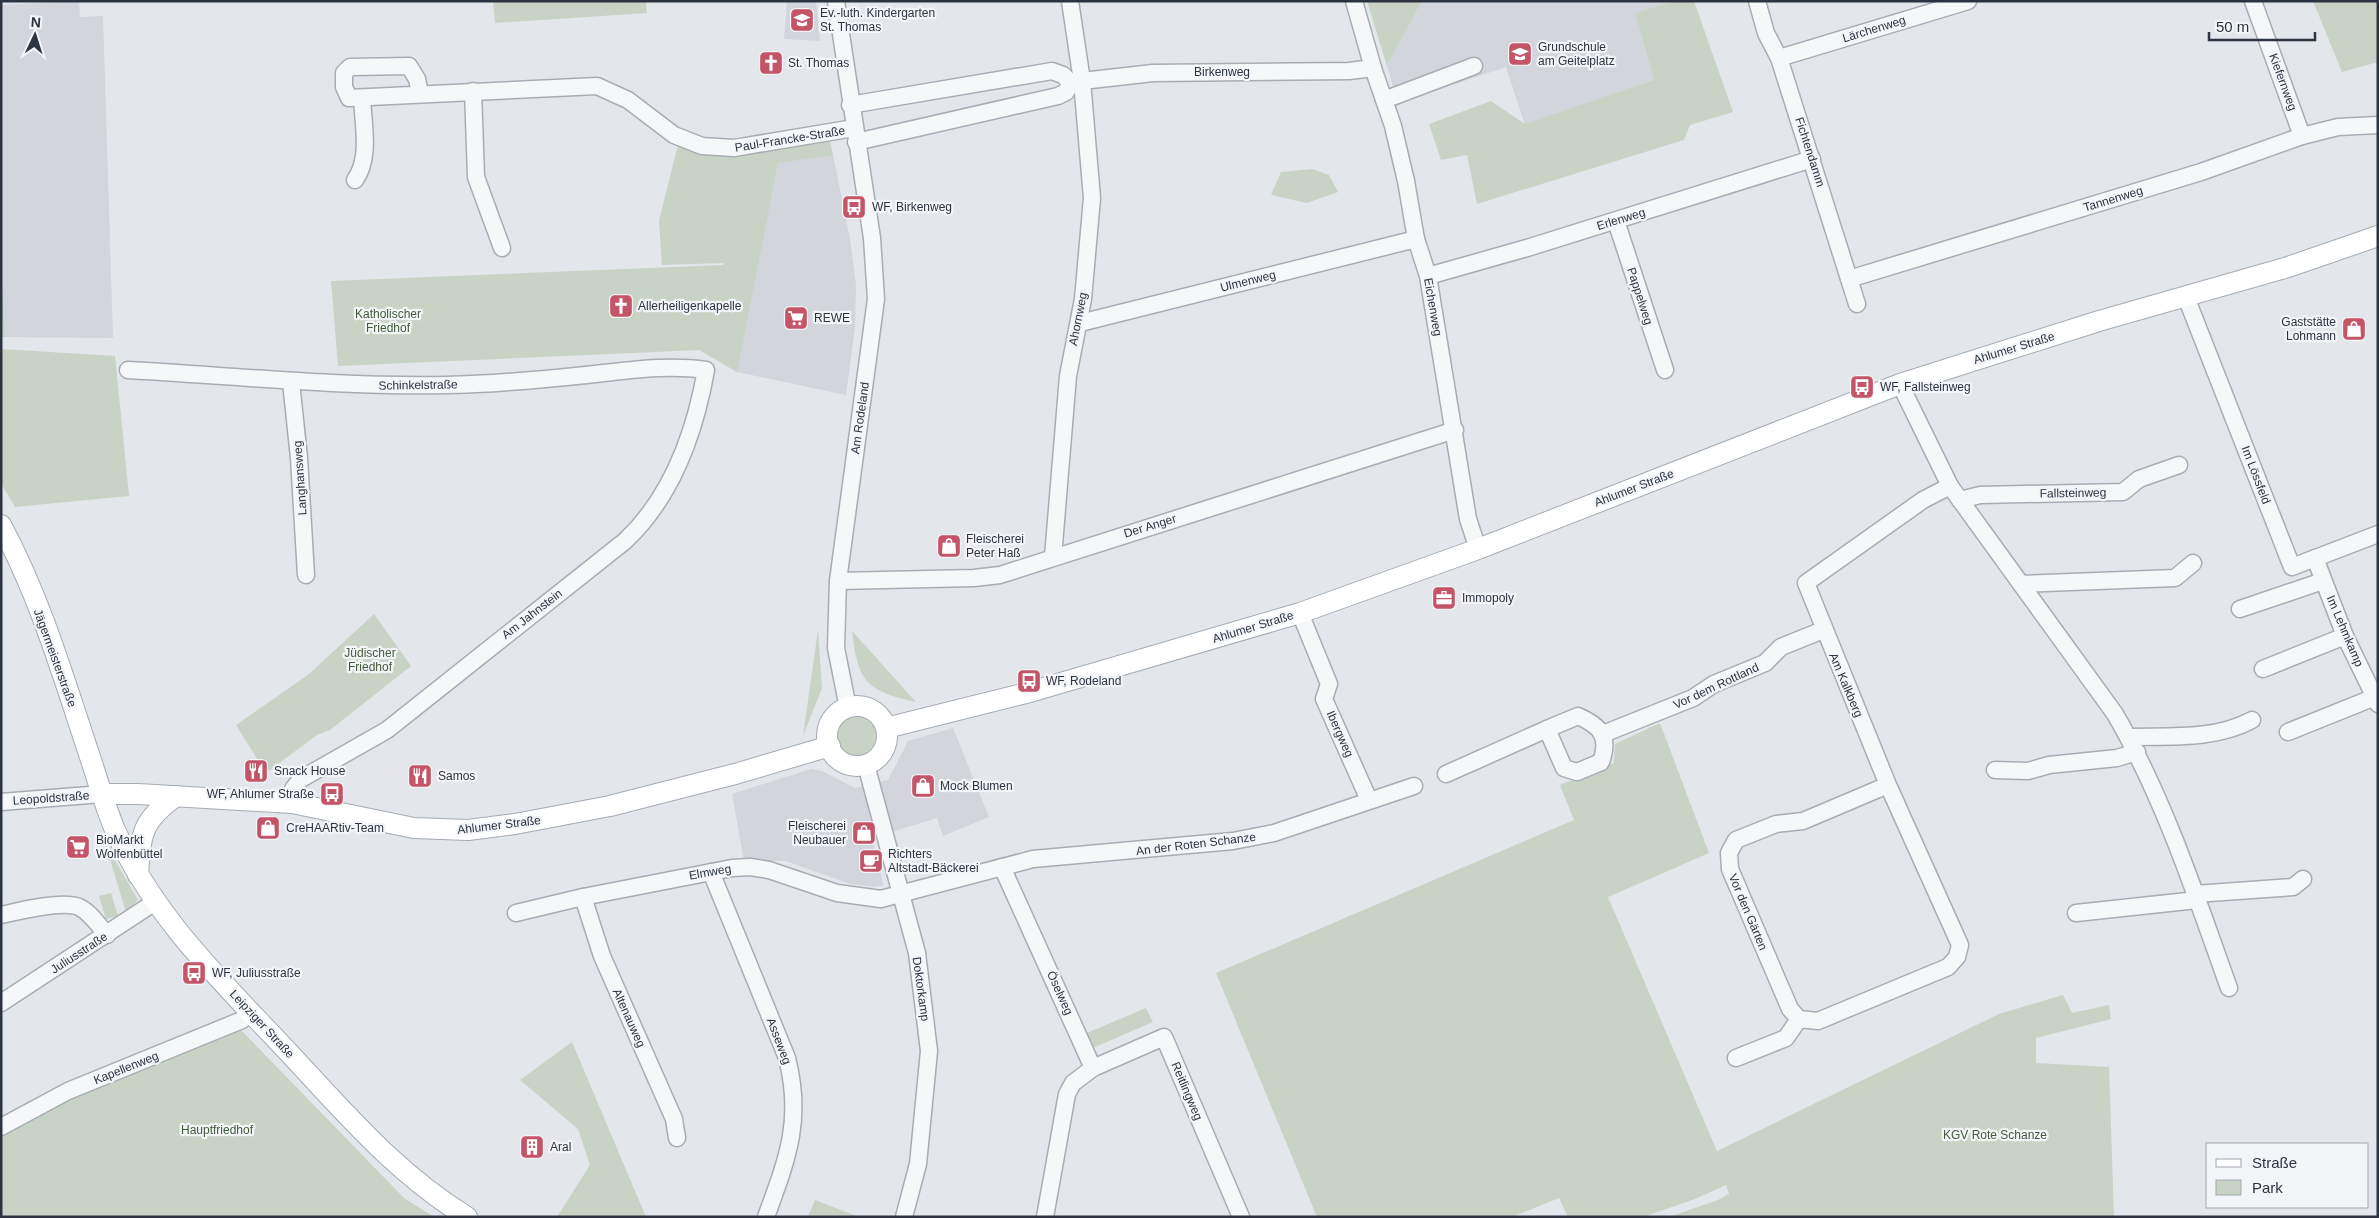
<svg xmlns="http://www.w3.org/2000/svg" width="2379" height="1218" viewBox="0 0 2379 1218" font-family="Helvetica,sans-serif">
	<rect width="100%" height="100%" fill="#e3e6ea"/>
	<!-- built -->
	<g fill="#d2d5dc">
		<path d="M 79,1 L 80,17 L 103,16 L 113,338 L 1,337 L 1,5 Z"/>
		<path d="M 787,1 L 816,1 L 820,41 L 784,39 Z"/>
		<path d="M 1422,1 L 1673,1 L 1635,13 L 1654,80 L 1525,125 L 1506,67 L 1398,103 L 1387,66 Z"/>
		<path d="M 831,145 L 850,239 L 856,285 L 855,327 L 846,395 L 737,372 L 723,364 L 772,156 Z"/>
		<path d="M 953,728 L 989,817 L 943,836 L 937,818 L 872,838 L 883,885 L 875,887 L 850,884 L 786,861 L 744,861 L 732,794 L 811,769 L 822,771 L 855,788 L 888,780 L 908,741 Z"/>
	</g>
	<!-- green -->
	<g fill="#c9d3c5">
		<path d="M 493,1 L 646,1 L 647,13 L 495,23 Z"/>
		<path d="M 1367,1 L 1422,1 L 1387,66 Z"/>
		<path d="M 1673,1 L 1694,1 L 1733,112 L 1690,125 L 1684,140 L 1477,204 L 1467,155 L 1441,160 L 1429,124 L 1491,101 L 1525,124 L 1654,80 L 1635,13 Z"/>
		<path d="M 2313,1 L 2378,1 L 2378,62 L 2342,72 Z"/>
		<path d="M 829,137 L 833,155 L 778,163 L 737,372 L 699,350 L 338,366 L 331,281 L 723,265 L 724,263 L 662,265 L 659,221 L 678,145 L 699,154 L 738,155 Z"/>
		<path d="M 1312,169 L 1329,175 L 1338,192 L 1307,203 L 1271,195 L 1281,172 Z"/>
		<path d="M 1,294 L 3,294 L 5,337 L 1,337 Z"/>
		<path d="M 1,349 L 115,356 L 129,496 L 15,507 L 1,483 Z"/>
		<path d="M 374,614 L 411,666 L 330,730 L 317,735 L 266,773 L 236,725 L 309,674 Z"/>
		<path d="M 818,630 L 822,688 L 803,736 Z"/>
		<path d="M 852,631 L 916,702 C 865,691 858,681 852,631 Z"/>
		<circle cx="856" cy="736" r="20"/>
		<path d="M 1660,723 L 1709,853 L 1608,897 L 1717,1151 L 1999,1014 L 2063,995 L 2072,1013 L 2109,1005 L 2111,1019 L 2036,1038 L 2036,1063 L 2109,1067 L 2114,1217 L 1669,1217 L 1718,1200 L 1729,1194 L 1726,1185 L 1695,1199 L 1643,1217 L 1568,1217 L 1559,1198 L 1512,1217 L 1317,1217 L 1216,973 L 1574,820 L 1560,785 L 1614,763 L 1615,744 Z"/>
		<path d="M 105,843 L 138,900 L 126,912 Z"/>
		<path d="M 111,893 L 118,916 L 106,919 L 99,896 Z"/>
		<path d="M 1146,1008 L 1153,1022 L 1088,1050 L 1082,1035 Z"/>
		<path d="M 238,1027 L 404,1198 L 434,1217 L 1,1217 L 1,1134 L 69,1096 Z"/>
		<path d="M 572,1042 L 646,1217 L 557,1217 L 590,1165 L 578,1129 L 520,1080 Z"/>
		<path d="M 815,1200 L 859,1217 L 808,1217 Z"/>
	</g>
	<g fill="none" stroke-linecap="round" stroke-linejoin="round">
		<defs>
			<g id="minor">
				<path d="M 836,1 L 872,238 L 876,299 L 838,581 L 836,648 L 848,708"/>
				<path d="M 1354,1 L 1373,68 L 1393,126 L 1406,181 L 1416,239 L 1428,276 L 1468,519 L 1478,549"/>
				<path d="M 1757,1 L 1766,33 L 1779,58 L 1857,304"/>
				<path d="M 2253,1 L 2302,136"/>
				<path d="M 1779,58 L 1968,1"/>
				<path d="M 1073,82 L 1153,73 L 1349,71 L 1373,68"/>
				<path d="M 473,91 L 476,177 L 502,248"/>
				<path d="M 420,94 L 417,79 L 409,66 L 350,67 L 344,73 L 344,87 L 349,98 L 597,86 L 628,100 L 674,135 L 702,146 L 734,148 L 854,128"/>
				<path d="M 1384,100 L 1474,66"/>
				<path d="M 850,105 L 1052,71 L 1063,75 L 1071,83"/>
				<path d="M 856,142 L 1058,96 L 1066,92 L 1071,83"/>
				<path d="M 355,180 C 371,158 363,123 362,98"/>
				<path d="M 1616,221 L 1665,370"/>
				<path d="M 1428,276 L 1527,248 L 1812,159"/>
				<path d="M 1849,279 L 2201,172 L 2302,136 L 2338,127 L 2378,125"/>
				<path d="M 2186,297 L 2292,567 L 2378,534"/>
				<path d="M 1080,323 L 1416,239"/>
				<path d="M 128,370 C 235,376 340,387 446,385 C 493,384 539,380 586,375 C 626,371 666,364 706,370 C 695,432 672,497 625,541 L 387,730 L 301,779 L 293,789 L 292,803"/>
				<path d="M 291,382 L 299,458 L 306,575"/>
				<path d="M 1900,384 L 1950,486 L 2115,714 C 2164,798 2196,896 2229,988"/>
				<path d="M 1960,500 L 1980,495 L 2123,492 L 2139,479 L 2179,465"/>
				<path d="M 1053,557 L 1068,376 L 1083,299 L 1092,198 L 1082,81 L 1070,1"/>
				<path d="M 2315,558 L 2345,636 L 2378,704"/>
				<path d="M 838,581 L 974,578 L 1000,575 L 1455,430"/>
				<path d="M 2021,584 L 2175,578 L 2193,563"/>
				<path d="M 2240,609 L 2323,581"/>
				<path d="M 1300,613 L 1329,684 L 1324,699 L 1369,800"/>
				<path d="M 2263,669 L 2345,636"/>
				<path d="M 1578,716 C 1601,726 1610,737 1601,762 L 1577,772 L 1564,768 L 1547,729 Z"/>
				<path d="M 2288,732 L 2375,697"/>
				<path d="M 1603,734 L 1693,698 L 1714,684 L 1765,663 L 1781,647 L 1823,630"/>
				<path d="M 2129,737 C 2170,736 2215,740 2252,720"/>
				<path d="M 866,765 L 917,953 L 929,1051 L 918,1164 L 904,1217"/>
				<path d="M 1995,770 L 2028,771 L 2049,765 L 2117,758 L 2137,752"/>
				<path d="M 1446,774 L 1547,729"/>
				<path d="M 1888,785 L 1803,821 L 1776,824 L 1736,840 L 1729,853 L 1730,869 L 1790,1009 L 1799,1019 L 1818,1021 L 1948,967 L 1957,957 L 1960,945 L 1888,785 L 1806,583 L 1923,500 L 1950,486"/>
				<path d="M 1,802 L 102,794"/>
				<path d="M 1002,867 L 1093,1068 L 1073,1083 L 1067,1094 L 1045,1217"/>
				<path d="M 711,872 L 787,1058 C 803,1121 787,1159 766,1217"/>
				<path d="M 2195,894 L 2293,887 L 2303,879"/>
				<path d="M 583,897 L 602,956 L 674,1119 L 677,1138"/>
				<path d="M 516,913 L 583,897 L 732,868 L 750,867 L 769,870 L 837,893 L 881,899 L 1033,859 L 1233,841 L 1274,833 L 1414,786"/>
				<path d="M 2076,913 L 2197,900"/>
				<path d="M 1,915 C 19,911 62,900 79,907 C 90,912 99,926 107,935"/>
				<path d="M 1,1003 L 155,902"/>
				<path d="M 1736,1058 L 1786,1038 L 1799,1019"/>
				<path d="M 1093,1068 L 1164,1037 L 1241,1217"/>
				<path d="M 1,1127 L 68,1091 L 242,1020 L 251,1012"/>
			</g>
			<g id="major">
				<path d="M 1,525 C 40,597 64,679 90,757 C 98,781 105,806 115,830 C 157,922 223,982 291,1055 C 346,1114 397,1174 467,1217"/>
				<circle cx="857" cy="736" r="30"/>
				<path d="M 886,728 L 1030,692 L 1300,613 L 1478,549 L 1900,384 L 2099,321 L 2288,267 L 2378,236"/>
				<path d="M 102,794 L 138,794 L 292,803 L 414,828 L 468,830 L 515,824 L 610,806 L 735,774 L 830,746"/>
				<path d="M 138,875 C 141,834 141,821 176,796"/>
			</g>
		</defs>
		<!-- minor casing -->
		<use href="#minor" stroke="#a8adb4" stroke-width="19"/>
		<!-- major casing -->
		<use href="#major" stroke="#a4abb5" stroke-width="22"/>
		<!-- minor -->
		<use href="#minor" stroke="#f6f7f9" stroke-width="16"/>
		<!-- major -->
		<use href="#major" stroke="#fff" stroke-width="20"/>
	</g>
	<!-- icons -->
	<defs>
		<symbol id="school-square" viewBox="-11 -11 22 22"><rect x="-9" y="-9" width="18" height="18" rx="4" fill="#c45467" stroke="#f3f5f8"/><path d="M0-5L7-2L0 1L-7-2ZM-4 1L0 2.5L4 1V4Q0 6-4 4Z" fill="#fff"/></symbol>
		<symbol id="church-square" viewBox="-11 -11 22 22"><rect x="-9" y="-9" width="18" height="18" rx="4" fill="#c45467" stroke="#f3f5f8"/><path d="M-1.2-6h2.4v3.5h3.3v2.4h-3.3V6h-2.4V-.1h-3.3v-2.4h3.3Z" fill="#fff"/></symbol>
		<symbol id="bus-square" viewBox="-11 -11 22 22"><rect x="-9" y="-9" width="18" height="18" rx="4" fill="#c45467" stroke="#f3f5f8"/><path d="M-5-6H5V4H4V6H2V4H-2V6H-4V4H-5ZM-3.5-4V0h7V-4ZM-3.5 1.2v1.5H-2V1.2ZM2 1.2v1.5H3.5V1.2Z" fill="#fff"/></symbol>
		<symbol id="supermarket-square" viewBox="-11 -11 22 22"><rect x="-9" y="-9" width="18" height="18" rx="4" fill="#c45467" stroke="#f3f5f8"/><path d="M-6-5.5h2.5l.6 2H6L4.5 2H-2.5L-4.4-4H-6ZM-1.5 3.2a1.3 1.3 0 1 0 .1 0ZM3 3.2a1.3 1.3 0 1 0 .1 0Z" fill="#fff"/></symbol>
		<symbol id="shop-square" viewBox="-11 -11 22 22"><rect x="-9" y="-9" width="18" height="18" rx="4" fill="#c45467" stroke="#f3f5f8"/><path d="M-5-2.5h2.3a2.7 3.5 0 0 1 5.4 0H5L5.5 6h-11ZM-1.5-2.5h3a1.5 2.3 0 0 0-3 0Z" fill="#fff"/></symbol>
		<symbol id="office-square" viewBox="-11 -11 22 22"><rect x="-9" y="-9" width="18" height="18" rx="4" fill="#c45467" stroke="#f3f5f8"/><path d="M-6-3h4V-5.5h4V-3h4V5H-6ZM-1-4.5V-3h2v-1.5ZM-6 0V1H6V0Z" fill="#fff"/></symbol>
		<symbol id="restaurant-square" viewBox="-11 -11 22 22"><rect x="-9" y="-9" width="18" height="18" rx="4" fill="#c45467" stroke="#f3f5f8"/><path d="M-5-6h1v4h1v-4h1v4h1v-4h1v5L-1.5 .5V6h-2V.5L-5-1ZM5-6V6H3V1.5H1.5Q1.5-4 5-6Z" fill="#fff"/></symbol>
		<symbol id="cafe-square" viewBox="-11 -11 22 22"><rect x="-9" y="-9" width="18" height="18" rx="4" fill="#c45467" stroke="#f3f5f8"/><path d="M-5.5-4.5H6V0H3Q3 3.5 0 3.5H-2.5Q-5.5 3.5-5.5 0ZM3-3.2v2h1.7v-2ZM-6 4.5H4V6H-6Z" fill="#fff"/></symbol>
		<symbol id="building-square" viewBox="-11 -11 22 22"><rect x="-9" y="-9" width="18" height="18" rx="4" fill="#c45467" stroke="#f3f5f8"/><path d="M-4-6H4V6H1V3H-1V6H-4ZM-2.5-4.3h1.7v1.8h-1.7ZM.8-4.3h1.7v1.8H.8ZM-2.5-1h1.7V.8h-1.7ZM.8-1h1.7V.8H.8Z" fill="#fff"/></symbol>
	</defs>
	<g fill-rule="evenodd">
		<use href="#school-square" x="788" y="6" width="28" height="28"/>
		<use href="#school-square" x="1506" y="40" width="28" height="28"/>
		<use href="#church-square" x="757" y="49" width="28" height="28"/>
		<use href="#bus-square" x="840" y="193" width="28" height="28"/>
		<use href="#church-square" x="607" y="292" width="28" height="28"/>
		<use href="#supermarket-square" x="782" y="304" width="28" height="28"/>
		<use href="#shop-square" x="2340" y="315" width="28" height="28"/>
		<use href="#bus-square" x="1848" y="373" width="28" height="28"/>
		<use href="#shop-square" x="935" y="532" width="28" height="28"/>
		<use href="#office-square" x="1430" y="584" width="28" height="28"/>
		<use href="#bus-square" x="1015" y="667" width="28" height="28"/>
		<use href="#restaurant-square" x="242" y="757" width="28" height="28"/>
		<use href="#restaurant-square" x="406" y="762" width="28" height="28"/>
		<use href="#shop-square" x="909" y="772" width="28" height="28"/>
		<use href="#bus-square" x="318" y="780" width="28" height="28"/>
		<use href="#shop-square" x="254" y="814" width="28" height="28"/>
		<use href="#shop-square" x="850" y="819" width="28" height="28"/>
		<use href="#supermarket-square" x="64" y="833" width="28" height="28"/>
		<use href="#cafe-square" x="857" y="847" width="28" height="28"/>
		<use href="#bus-square" x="180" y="959" width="28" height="28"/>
		<use href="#building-square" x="518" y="1133" width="28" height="28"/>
	</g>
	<g text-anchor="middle" stroke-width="4.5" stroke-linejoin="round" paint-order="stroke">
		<!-- poi labels -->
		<g font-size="12" fill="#2c3441" stroke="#f3f5f8" text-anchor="start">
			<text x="820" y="17">Ev.-luth. Kindergarten<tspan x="820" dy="14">St. Thomas</tspan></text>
			<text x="1538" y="51">Grundschule<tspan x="1538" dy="14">am Geitelplatz</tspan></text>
			<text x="788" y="67">St. Thomas</text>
			<text x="872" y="211">WF, Birkenweg</text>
			<text x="638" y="310">Allerheiligenkapelle</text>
			<text x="814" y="322">REWE</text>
			<text x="2336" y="326" text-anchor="end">Gaststätte<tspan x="2336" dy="14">Lohmann</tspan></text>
			<text x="1880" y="391">WF, Fallsteinweg</text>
			<text x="966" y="543">Fleischerei<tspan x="966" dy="14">Peter Haß</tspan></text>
			<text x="1462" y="602">Immopoly</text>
			<text x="1046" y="685">WF, Rodeland</text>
			<text x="274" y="775">Snack House</text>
			<text x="438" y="780">Samos</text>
			<text x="940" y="790">Mock Blumen</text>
			<text x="314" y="798" text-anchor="end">WF, Ahlumer Straße</text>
			<text x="846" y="830" text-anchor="end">Fleischerei<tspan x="846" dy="14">Neubauer</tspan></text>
			<text x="286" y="832">CreHAARtiv-Team</text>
			<text x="96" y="844">BioMarkt<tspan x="96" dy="14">Wolfenbüttel</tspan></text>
			<text x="888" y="858">Richters<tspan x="888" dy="14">Altstadt-Bäckerei</tspan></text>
			<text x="212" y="977">WF, Juliusstraße</text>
			<text x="550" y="1151">Aral</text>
		</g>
		<!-- street labels -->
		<g font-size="12" fill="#2c3441" stroke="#f3f5f8">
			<text transform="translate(1874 29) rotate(-17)" y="4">Lärchenweg</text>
			<text x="1222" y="76">Birkenweg</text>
			<text transform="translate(2283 82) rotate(70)" y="4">Kiefernweg</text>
			<text transform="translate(790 139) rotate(-9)" y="4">Paul-Francke-Straße</text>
			<text transform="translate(1810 152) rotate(72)" y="4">Fichtendamm</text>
			<text transform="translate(2113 199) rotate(-17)" y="4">Tannenweg</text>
			<text transform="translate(1621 219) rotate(-17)" y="4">Erlenweg</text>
			<text transform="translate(1248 281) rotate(-14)" y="4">Ulmenweg</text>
			<text transform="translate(1640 296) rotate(72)" y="4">Pappelweg</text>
			<text transform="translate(1433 307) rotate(80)" y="4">Eichenweg</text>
			<text transform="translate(1078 319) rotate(-79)" y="4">Ahornweg</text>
			<text transform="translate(2014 348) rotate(-17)" y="4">Ahlumer Straße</text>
			<text transform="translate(418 385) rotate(-1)" y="4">Schinkelstraße</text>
			<text transform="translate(860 418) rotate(-82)" y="4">Am Rodeland</text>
			<text transform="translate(2256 475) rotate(69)" y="4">Im Lössfeld</text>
			<text transform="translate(300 478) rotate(-94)" y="4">Langhansweg</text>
			<text transform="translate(1634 488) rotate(-21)" y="4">Ahlumer Straße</text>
			<text transform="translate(2073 493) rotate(-1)" y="4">Fallsteinweg</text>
			<text transform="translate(1150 526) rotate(-17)" y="4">Der Anger</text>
			<text transform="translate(532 614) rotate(-38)" y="4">Am Jahnstein</text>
			<text transform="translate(1253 627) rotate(-17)" y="4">Ahlumer Straße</text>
			<text transform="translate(2345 631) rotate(67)" y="4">Im Lehmkamp</text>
			<text transform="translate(55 658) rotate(70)" y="4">Jägermeisterstraße</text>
			<text transform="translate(1846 685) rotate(67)" y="4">Am Kalkberg</text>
			<text transform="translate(1716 686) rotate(-25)" y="4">Vor dem Rottland</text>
			<text transform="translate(1340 734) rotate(66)" y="4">Ibergweg</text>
			<text transform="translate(51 798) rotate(-4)" y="4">Leopoldstraße</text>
			<text transform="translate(499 825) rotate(-7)" y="4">Ahlumer Straße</text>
			<text transform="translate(1196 844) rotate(-7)" y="4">An der Roten Schanze</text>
			<text transform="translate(710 872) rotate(-10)" y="4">Elmweg</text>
			<text transform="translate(1748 912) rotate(67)" y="4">Vor den Gärten</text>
			<text transform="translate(79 953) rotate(-33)" y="4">Juliusstraße</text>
			<text transform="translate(921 989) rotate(82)" y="4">Doktorkamp</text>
			<text transform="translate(1060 993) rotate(66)" y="4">Öselweg</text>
			<text transform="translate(629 1018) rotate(66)" y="4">Altenauweg</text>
			<text transform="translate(262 1024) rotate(47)" y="4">Leipziger Straße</text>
			<text transform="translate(779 1041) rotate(69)" y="4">Asseweg</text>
			<text transform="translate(126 1068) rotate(-22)" y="4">Kapellenweg</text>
			<text transform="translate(1187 1091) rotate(67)" y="4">Reitlingweg</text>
		</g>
		<!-- park labels -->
		<g font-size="12" fill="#425c3b" stroke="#f3f5f8">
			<text x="388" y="318">Katholischer<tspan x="388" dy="14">Friedhof</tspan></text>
			<text x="370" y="657">Jüdischer<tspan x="370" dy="14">Friedhof</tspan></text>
			<text x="217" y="1134">Hauptfriedhof</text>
			<text x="1995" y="1139">KGV Rote Schanze</text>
		</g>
	</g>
	<!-- border -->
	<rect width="2379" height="1218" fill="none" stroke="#2c3441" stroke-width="5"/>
	<!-- legend -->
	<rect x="2206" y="1143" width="162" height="65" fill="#f3f5f8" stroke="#a3a8af"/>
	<rect x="2216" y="1159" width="25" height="8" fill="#ffffff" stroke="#a3a8af"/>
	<text x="2252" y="1168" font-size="15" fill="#2c3441">Straße</text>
	<rect x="2216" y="1180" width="25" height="15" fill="#c9d3c5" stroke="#a3a8af"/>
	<text x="2252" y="1193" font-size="15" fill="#2c3441">Park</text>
	<!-- north arrow -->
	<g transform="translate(35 35) rotate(4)" stroke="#f3f5f8" stroke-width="4" paint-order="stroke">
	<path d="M0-4L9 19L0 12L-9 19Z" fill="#2c3441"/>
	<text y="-8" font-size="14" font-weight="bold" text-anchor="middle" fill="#2c3441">N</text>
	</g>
	<!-- scale -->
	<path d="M2209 32v8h106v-8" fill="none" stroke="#2c3441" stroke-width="2.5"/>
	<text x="2216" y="32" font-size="15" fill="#2c3441" stroke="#f3f5f8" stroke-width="4" paint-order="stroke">50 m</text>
</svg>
